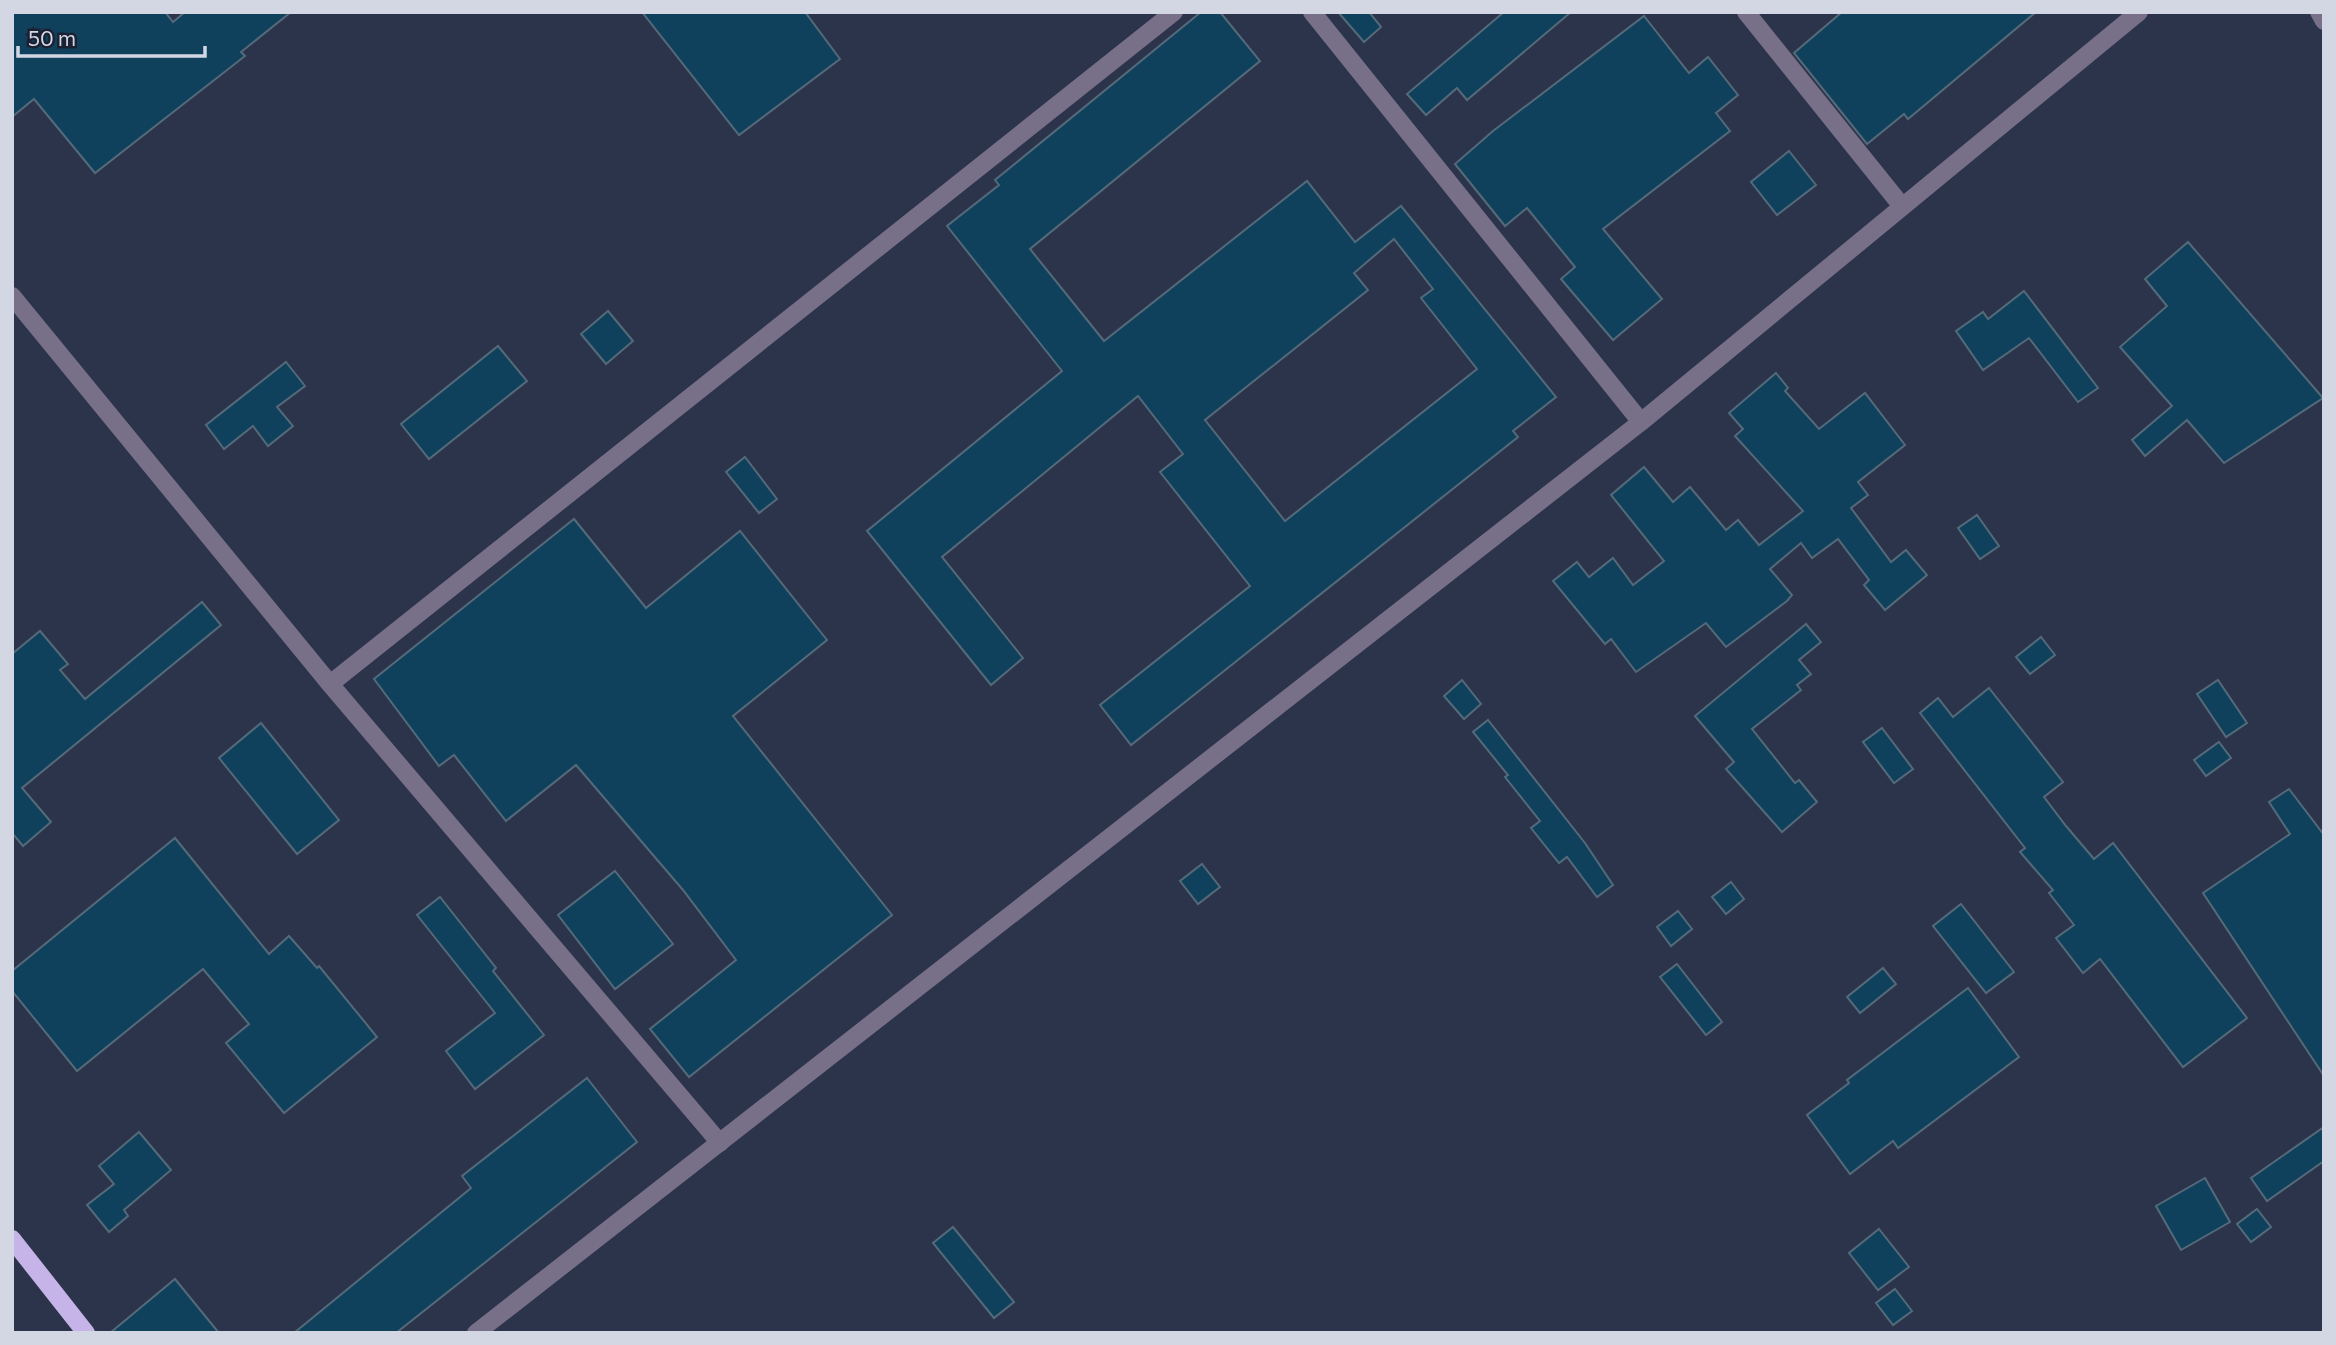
<svg xmlns="http://www.w3.org/2000/svg" width="2336" height="1345" viewBox="0 0 2336 1345" font-family="Commissioner,sans-serif">
	<rect width="100%" height="100%" fill="#242a3d"/>
	<!-- built -->
	<rect fill="#2c344c" x="12" y="12" width="2312" height="1321"/>
	<!-- building -->
	<g fill="#0f415d" stroke="#546a79" stroke-width="2" fill-rule="evenodd">
		<path d="M 12,12 L 165,12 L 173,22 L 185,12 L 291,12 L 241,52 L 245,56 L 95,173 L 34,99 L 12,117 Z"/>
		<path d="M 642,12 L 805,12 L 840,59 L 739,135 Z"/>
		<path d="M 1201,12 L 1220,12 L 1260,61 L 1030,249 L 1104,341 L 1307,181 L 1355,242 L 1401,206 L 1556,397 L 1513,431 L 1518,437 L 1131,745 L 1100,705 L 1250,586 L 1160,472 L 1183,454 L 1138,396 L 942,557 L 1023,658 L 991,685 L 867,531 L 1062,371 L 947,226 L 999,185 L 995,180 ZM 1394,239 L 1433,289 L 1421,298 L 1477,369 L 1285,521 L 1205,420 L 1368,290 L 1354,273 Z"/>
		<path d="M 1338,12 L 1369,12 L 1381,27 L 1364,42 Z"/>
		<path d="M 1504,12 L 1571,12 L 1467,100 L 1457,88 L 1426,115 L 1407,94 Z"/>
		<path d="M 1842,12 L 2036,12 L 1908,119 L 1904,114 L 1867,144 L 1794,53 Z"/>
		<path d="M 1644,16 L 1689,73 L 1708,57 L 1738,95 L 1716,113 L 1730,131 L 1603,229 L 1662,299 L 1613,340 L 1561,279 L 1575,267 L 1527,208 L 1505,226 L 1455,164 L 1493,131 Z"/>
		<path d="M 1789,151 L 1816,185 L 1777,215 L 1751,182 Z"/>
		<path d="M 2188,242 L 2323,398 L 2224,463 L 2187,420 L 2145,456 L 2132,440 L 2172,406 L 2120,347 L 2167,306 L 2145,279 Z"/>
		<path d="M 2024,291 L 2098,388 L 2078,402 L 2029,338 L 1983,370 L 1956,331 L 1983,312 L 1988,319 Z"/>
		<path d="M 608,311 L 633,341 L 606,364 L 581,334 Z"/>
		<path d="M 498,346 L 527,381 L 429,459 L 401,424 Z"/>
		<path d="M 286,362 L 305,386 L 277,407 L 293,426 L 268,446 L 253,426 L 224,449 L 206,425 Z"/>
		<path d="M 1776,373 L 1788,388 L 1785,391 L 1819,429 L 1865,393 L 1905,445 L 1858,482 L 1868,495 L 1851,508 L 1891,562 L 1906,550 L 1927,575 L 1885,610 L 1864,585 L 1869,580 L 1838,539 L 1812,558 L 1801,543 L 1770,569 L 1792,595 L 1787,601 L 1726,647 L 1706,623 L 1636,672 L 1611,639 L 1605,644 L 1553,581 L 1577,562 L 1589,577 L 1613,558 L 1633,585 L 1664,561 L 1611,495 L 1644,467 L 1673,502 L 1690,487 L 1726,530 L 1738,520 L 1759,545 L 1803,511 L 1735,436 L 1743,429 L 1729,413 Z"/>
		<path d="M 745,457 L 777,499 L 759,513 L 726,472 Z"/>
		<path d="M 1977,515 L 1999,546 L 1980,559 L 1958,528 Z"/>
		<path d="M 574,519 L 646,608 L 740,531 L 827,640 L 733,716 L 892,915 L 689,1077 L 650,1029 L 736,960 L 683,890 L 576,765 L 506,821 L 454,755 L 439,766 L 374,679 Z"/>
		<path d="M 202,602 L 221,625 L 22,788 L 51,822 L 23,846 L 12,833 L 12,654 L 40,631 L 68,664 L 60,670 L 85,699 Z"/>
		<path d="M 1806,624 L 1821,642 L 1799,660 L 1811,674 L 1797,685 L 1801,690 L 1752,729 L 1795,783 L 1799,780 L 1817,802 L 1782,832 L 1726,769 L 1734,762 L 1695,716 Z"/>
		<path d="M 2041,637 L 2055,655 L 2030,674 L 2016,657 Z"/>
		<path d="M 1462,680 L 1481,704 L 1464,719 L 1444,696 Z"/>
		<path d="M 2218,680 L 2247,723 L 2226,737 L 2197,694 Z"/>
		<path d="M 1989,688 L 2063,782 L 2044,797 L 2066,826 L 2094,859 L 2113,843 L 2247,1018 L 2183,1067 L 2100,959 L 2083,973 L 2056,938 L 2074,925 L 2049,893 L 2053,890 L 2020,852 L 2025,848 L 1920,713 L 1938,698 L 1953,717 Z"/>
		<path d="M 1488,720 L 1585,843 L 1613,885 L 1597,897 L 1567,857 L 1559,863 L 1531,828 L 1540,821 L 1505,777 L 1508,775 L 1473,732 Z"/>
		<path d="M 261,723 L 339,820 L 297,854 L 219,758 Z"/>
		<path d="M 1882,728 L 1913,769 L 1894,783 L 1863,742 Z"/>
		<path d="M 2219,742 L 2231,758 L 2206,776 L 2194,760 Z"/>
		<path d="M 2289,789 L 2324,835 L 2324,1076 L 2203,893 L 2290,834 L 2269,802 Z"/>
		<path d="M 175,838 L 269,954 L 289,936 L 317,968 L 319,966 L 377,1037 L 284,1113 L 226,1043 L 249,1024 L 203,969 L 77,1071 L 12,991 L 12,971 Z"/>
		<path d="M 1202,864 L 1220,887 L 1198,904 L 1180,881 Z"/>
		<path d="M 615,871 L 673,944 L 615,989 L 558,915 Z"/>
		<path d="M 1731,882 L 1744,899 L 1726,914 L 1712,897 Z"/>
		<path d="M 440,897 L 496,968 L 493,971 L 544,1035 L 475,1089 L 446,1051 L 495,1013 L 417,915 Z"/>
		<path d="M 1961,904 L 2014,972 L 1986,993 L 1933,926 Z"/>
		<path d="M 1678,911 L 1692,929 L 1671,946 L 1657,927 Z"/>
		<path d="M 1677,964 L 1722,1022 L 1706,1035 L 1660,977 Z"/>
		<path d="M 1883,968 L 1896,984 L 1860,1013 L 1847,997 Z"/>
		<path d="M 1968,988 L 2019,1057 L 1898,1148 L 1893,1141 L 1850,1174 L 1807,1115 L 1849,1083 L 1847,1080 Z"/>
		<path d="M 587,1078 L 637,1142 L 396,1333 L 294,1333 L 471,1188 L 462,1176 Z"/>
		<path d="M 2324,1127 L 2324,1161 L 2267,1201 L 2251,1178 Z"/>
		<path d="M 139,1132 L 171,1170 L 124,1210 L 128,1216 L 109,1232 L 87,1205 L 114,1184 L 99,1166 Z"/>
		<path d="M 2205,1178 L 2230,1222 L 2181,1250 L 2156,1206 Z"/>
		<path d="M 2257,1209 L 2271,1227 L 2251,1242 L 2237,1224 Z"/>
		<path d="M 953,1227 L 1014,1302 L 994,1318 L 933,1243 Z"/>
		<path d="M 1879,1229 L 1909,1267 L 1878,1290 L 1849,1253 Z"/>
		<path d="M 175,1279 L 219,1333 L 110,1333 Z"/>
		<path d="M 1895,1289 L 1912,1311 L 1893,1325 L 1876,1303 Z"/>
	</g>
	<g fill="none" stroke-linecap="round" stroke-linejoin="round">
		<!-- minor -->
		<g stroke="#786f88" stroke-width="18">
			<path d="M 1312,12 L 1641,422"/>
			<path d="M 1746,12 L 1901,205"/>
			<path d="M 2319,12 L 2324,21"/>
			<path d="M 12,296 L 330,684 L 720,1143"/>
			<path d="M 330,684 L 1174,12"/>
			<path d="M 476,1333 L 1641,422 L 2139,12"/>
		</g>
		<!-- major -->
		<path stroke="#c6b3e7" stroke-width="18" d="M 12,1239 L 86,1333"/>
	</g>
	<!-- border -->
	<rect width="2336" height="1345" fill="none" stroke="#d3d7e4" stroke-width="28"/>
	<!-- scale -->
	<path d="M18 46v10h187v-10" fill="none" stroke="#d3d7e4" stroke-width="3.5"/>
	<text x="28" y="46" font-size="21" fill="#d3d7e4" stroke="#1b2133" stroke-width="5" paint-order="stroke">50 m</text>
</svg>
